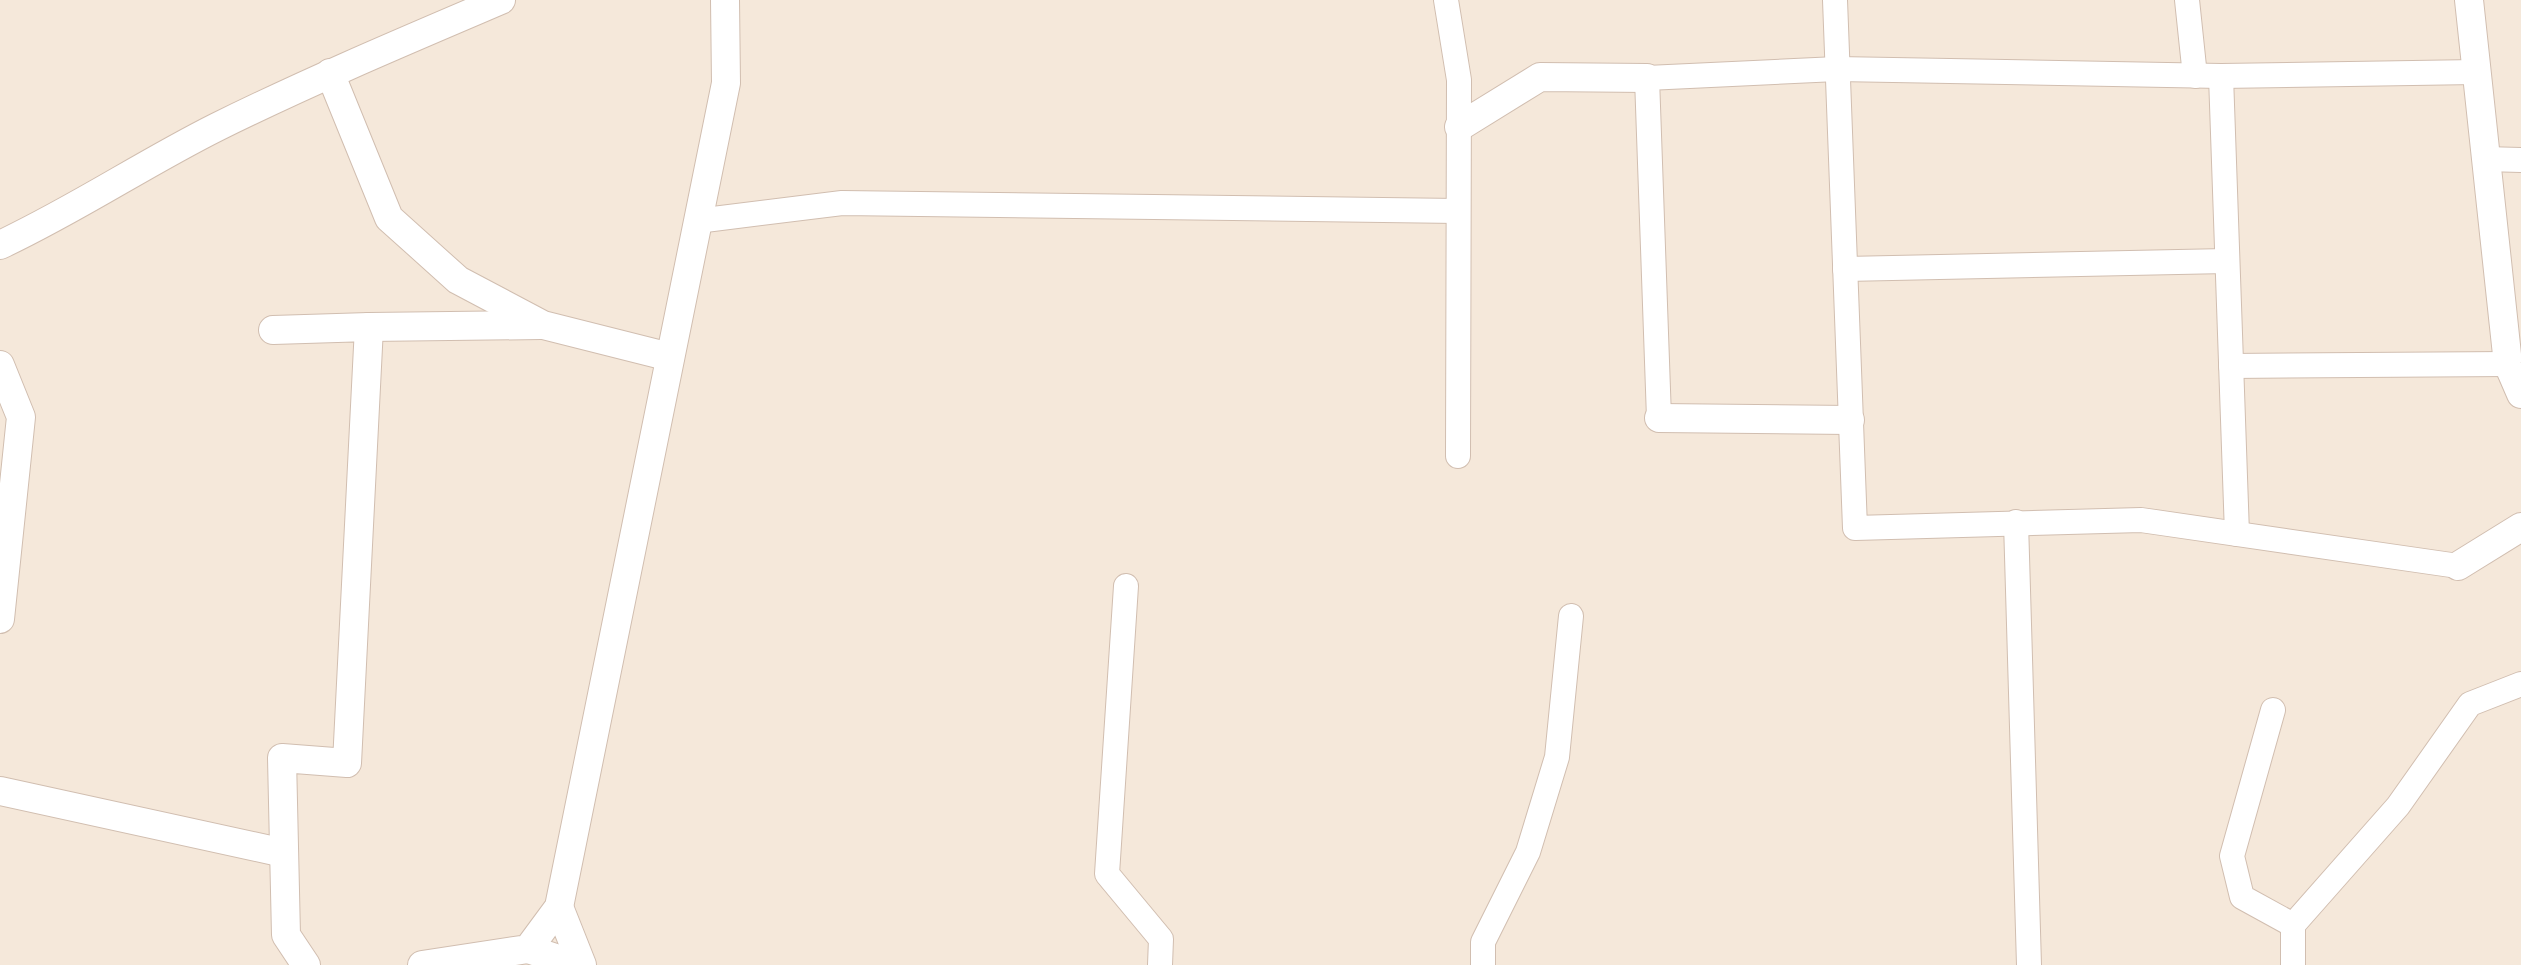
<svg xmlns="http://www.w3.org/2000/svg" width="2521" height="965" viewBox="0 0 2521 965" font-family="'Golos Text',sans-serif">
	<rect width="100%" height="100%" fill="#fdf6ec"/>
	<!-- residential -->
	<rect fill="#f5e8da" x="0" y="0" width="2521" height="965"/>
	<g fill="none" stroke-linecap="round" stroke-linejoin="round">
		<defs>
			<g id="service">
				<path d="M 1446,0 L 1459,80 L 1458,456"/>
				<path d="M 1835,0 L 1855,528 L 2141,520 L 2458,566"/>
				<path d="M 2187,0 L 2195,76"/>
				<path d="M 2221,76 L 2237,534"/>
				<path d="M 2485,159 L 2521,160"/>
				<path d="M 697,221 L 842,203 L 1458,211"/>
				<path d="M 1845,269 L 2227,261"/>
				<path d="M 2231,366 L 2508,364"/>
				<path d="M 1659,418 L 1647,78 L 1837,69 L 2221,76 L 2476,72"/>
				<path d="M 2016,522 L 2029,965"/>
				<path d="M 1126,586 L 1107,874 L 1161,939 L 1160,965"/>
				<path d="M 2273,710 L 2232,856 L 2242,897 L 2293,925"/>
				<path d="M 1483,965 L 1483,942 L 1528,852 L 1557,757 L 1571,616"/>
				<path d="M 2293,965 L 2293,925 L 2398,806 L 2470,704 L 2521,684"/>
			</g>
			<g id="minor">
				<path d="M 2469,0 L 2508,364 L 2521,394"/>
				<path d="M 330,73 L 389,218 L 458,280 L 543,325 L 670,357"/>
				<path d="M 1459,127 L 1540,77 L 1647,78"/>
				<path d="M 0,245 C 75,210 143,164 217,127 C 310,81 405,41 501,0"/>
				<path d="M 369,327 L 541,325"/>
				<path d="M 273,330 L 369,327 L 347,763 L 282,758 L 286,935 L 306,965"/>
				<path d="M 0,365 L 21,417 L 0,619"/>
				<path d="M 1659,418 L 1850,420"/>
				<path d="M 2458,566 L 2521,527"/>
				<path d="M 0,791 L 284,853"/>
				<path d="M 559,907 L 582,965"/>
				<path d="M 528,949 L 577,965"/>
				<path d="M 422,965 L 528,949 L 559,907 L 726,83 L 725,0"/>
			</g>
		</defs>
		<!-- service casing -->
		<use href="#service" stroke="#d1beb0" stroke-width="26"/>
		<!-- minor casing -->
		<use href="#minor" stroke="#d1beb0" stroke-width="30"/>
		<!-- service -->
		<use href="#service" stroke="#fff" stroke-width="24"/>
		<!-- minor -->
		<use href="#minor" stroke="#fff" stroke-width="28"/>
	</g>
</svg>
